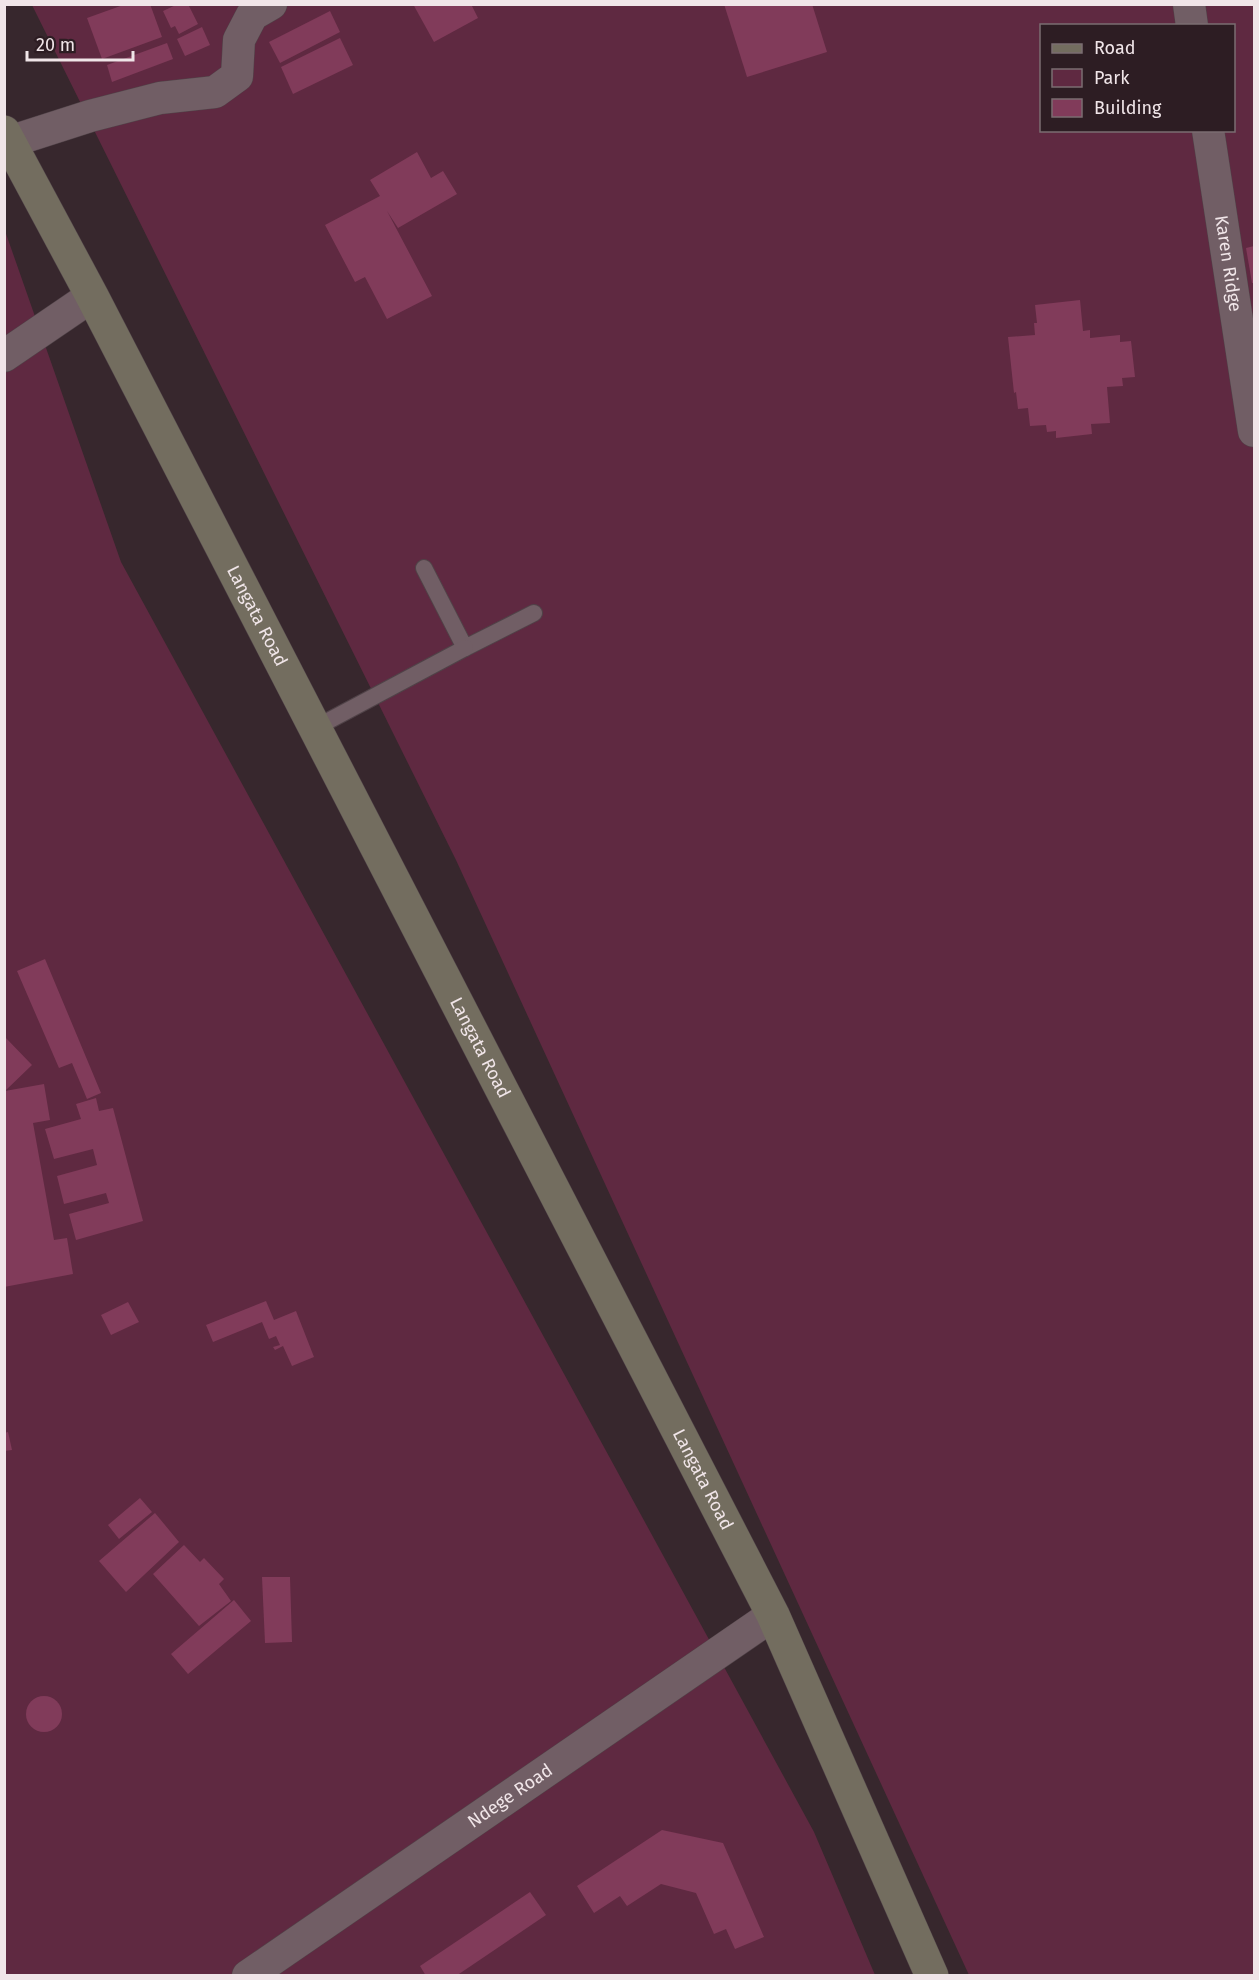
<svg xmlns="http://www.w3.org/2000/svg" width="1259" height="1980" viewBox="0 0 1259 1980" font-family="'Fira Sans',sans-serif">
	<rect width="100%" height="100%" fill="#37272d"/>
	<!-- green -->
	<g fill="#5f2941" fill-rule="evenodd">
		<path d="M 32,5 L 1254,5 L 1254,1975 L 969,1975 L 456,860 ZM 1042,26 L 1234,26 L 1234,130 L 1042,130 Z"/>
		<path d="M 4,228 L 121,562 L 814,1832 L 875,1975 L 5,1975 Z"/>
	</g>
	<!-- building -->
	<g fill="#813b5a">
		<path d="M 126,4 L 150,4 L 162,37 L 102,59 L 87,18 Z"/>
		<path d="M 178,4 L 188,4 L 198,24 L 179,34 L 175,26 L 171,28 L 163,11 Z"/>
		<path d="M 413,4 L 471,4 L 478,18 L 434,42 Z"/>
		<path d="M 724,4 L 812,4 L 827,52 L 747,77 Z"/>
		<path d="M 330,11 L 340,32 L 280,63 L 269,42 Z"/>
		<path d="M 202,27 L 210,45 L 185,56 L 177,39 Z"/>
		<path d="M 340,38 L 353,65 L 293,94 L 281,67 Z"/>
		<path d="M 167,43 L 173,59 L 112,82 L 107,65 Z"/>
		<path d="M 417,152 L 431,178 L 443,171 L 457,194 L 398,228 L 387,211 L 432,296 L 387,319 L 365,277 L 355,282 L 325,225 L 380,196 L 370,180 Z"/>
		<path d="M 1254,246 L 1254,283 L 1252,283 L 1246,248 Z"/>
		<path d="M 1080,300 L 1083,331 L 1090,330 L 1090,338 L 1120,335 L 1120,342 L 1131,341 L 1135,377 L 1122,378 L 1123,386 L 1107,387 L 1110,423 L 1091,424 L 1092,434 L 1056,438 L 1056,431 L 1047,432 L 1046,425 L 1030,426 L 1028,408 L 1018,409 L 1016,392 L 1014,393 L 1008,337 L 1035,335 L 1034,323 L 1037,323 L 1035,305 Z"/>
		<path d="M 45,959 L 101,1093 L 87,1099 L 72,1063 L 59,1068 L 17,971 Z"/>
		<path d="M 4,1036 L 32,1065 L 5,1091 L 44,1084 L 50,1120 L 33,1123 L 54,1240 L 67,1238 L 73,1274 L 4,1287 Z"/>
		<path d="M 96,1098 L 99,1111 L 113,1108 L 143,1221 L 76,1240 L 69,1214 L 109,1203 L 106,1193 L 64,1204 L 57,1176 L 97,1165 L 93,1149 L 54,1159 L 45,1129 L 81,1119 L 76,1104 Z"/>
		<path d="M 266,1301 L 274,1320 L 296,1311 L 314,1357 L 292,1366 L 283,1346 L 275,1350 L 273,1347 L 280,1345 L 276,1336 L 269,1339 L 262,1322 L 213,1342 L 206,1325 Z"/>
		<path d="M 128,1302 L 139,1322 L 111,1335 L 101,1315 Z"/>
		<path d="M 8,1432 L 12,1450 L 4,1451 L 4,1433 Z"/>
		<path d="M 140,1498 L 152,1512 L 119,1539 L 108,1525 Z"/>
		<path d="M 155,1513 L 179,1542 L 126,1592 L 99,1561 Z"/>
		<path d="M 184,1545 L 200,1562 L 204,1558 L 224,1579 L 219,1584 L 231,1601 L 199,1626 L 153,1574 Z"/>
		<path d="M 262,1577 L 290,1577 L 292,1642 L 265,1643 Z"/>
		<path d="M 234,1600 L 251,1621 L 188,1674 L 171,1654 Z"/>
		<circle cx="44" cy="1714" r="18"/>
		<path d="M 662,1830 L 723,1843 L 764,1937 L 735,1949 L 726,1929 L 714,1934 L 696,1893 L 661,1884 L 627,1906 L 620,1896 L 594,1913 L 577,1886 Z"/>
		<path d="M 530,1892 L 546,1915 L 456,1976 L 426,1976 L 420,1966 Z"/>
	</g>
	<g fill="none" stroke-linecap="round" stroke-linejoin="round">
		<defs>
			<g id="lane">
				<path d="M 424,568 L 465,648 L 534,613"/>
				<path d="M 315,728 L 465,648"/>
			</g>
			<g id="street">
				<path d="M 1189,4 L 1192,26"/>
				<path id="s1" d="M 1208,130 L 1254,431"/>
				<path d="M 9,142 L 90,116 L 160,98 L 215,92 L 237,76 L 239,40 L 252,15 L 271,4"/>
				<path d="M 4,356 L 92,296"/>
				<path id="s2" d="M 248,1976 L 773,1615"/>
			</g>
			<g id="secondary">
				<path id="s3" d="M 4,132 L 92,296 L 773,1615 L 932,1976"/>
			</g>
		</defs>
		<!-- lane casing -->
		<use href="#lane" stroke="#504348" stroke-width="18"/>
		<!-- street casing -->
		<use href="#street" stroke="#504348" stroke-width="33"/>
		<!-- secondary casing -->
		<use href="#secondary" stroke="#504348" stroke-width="34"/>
		<!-- lane -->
		<use href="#lane" stroke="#715e65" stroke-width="16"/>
		<!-- street -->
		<use href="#street" stroke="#715e65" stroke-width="32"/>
		<!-- secondary -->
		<use href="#secondary" stroke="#736d5f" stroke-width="33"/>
	</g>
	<g text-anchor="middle" stroke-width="5" stroke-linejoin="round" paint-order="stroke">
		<!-- street labels -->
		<g font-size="18" fill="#f0e5e8" stroke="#2d1d23">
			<text dy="6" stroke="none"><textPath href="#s1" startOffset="135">Karen Ridge</textPath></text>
			<text dy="6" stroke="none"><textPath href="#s3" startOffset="546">Langata Road</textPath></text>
			<text dy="6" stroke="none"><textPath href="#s3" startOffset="1032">Langata Road</textPath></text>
			<text dy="6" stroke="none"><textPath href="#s3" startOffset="1518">Langata Road</textPath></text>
			<text dy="6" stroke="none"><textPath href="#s2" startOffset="318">Ndege Road</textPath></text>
		</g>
	</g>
	<!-- border -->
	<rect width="1259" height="1980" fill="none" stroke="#f0e5e8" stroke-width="12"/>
	<!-- legend -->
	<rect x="1040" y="24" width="195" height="108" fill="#2d1d23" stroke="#7b6d72" stroke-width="1.5"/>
	<rect x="1052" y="44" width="30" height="9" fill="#736d5f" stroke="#7b6d72" stroke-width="1.5"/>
	<text x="1094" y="54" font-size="18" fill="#f0e5e8">Road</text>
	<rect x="1052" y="69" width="30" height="18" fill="#5f2941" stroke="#7b6d72" stroke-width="1.5"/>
	<text x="1094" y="84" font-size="18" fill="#f0e5e8">Park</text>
	<rect x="1052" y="99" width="30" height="18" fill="#813b5a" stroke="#7b6d72" stroke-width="1.5"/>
	<text x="1094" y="114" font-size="18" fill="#f0e5e8">Building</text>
	<!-- scale -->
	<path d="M27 51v9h106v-9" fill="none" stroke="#f0e5e8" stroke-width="3"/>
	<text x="36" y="51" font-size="18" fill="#f0e5e8" stroke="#2d1d23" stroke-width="4.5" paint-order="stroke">20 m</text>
</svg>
